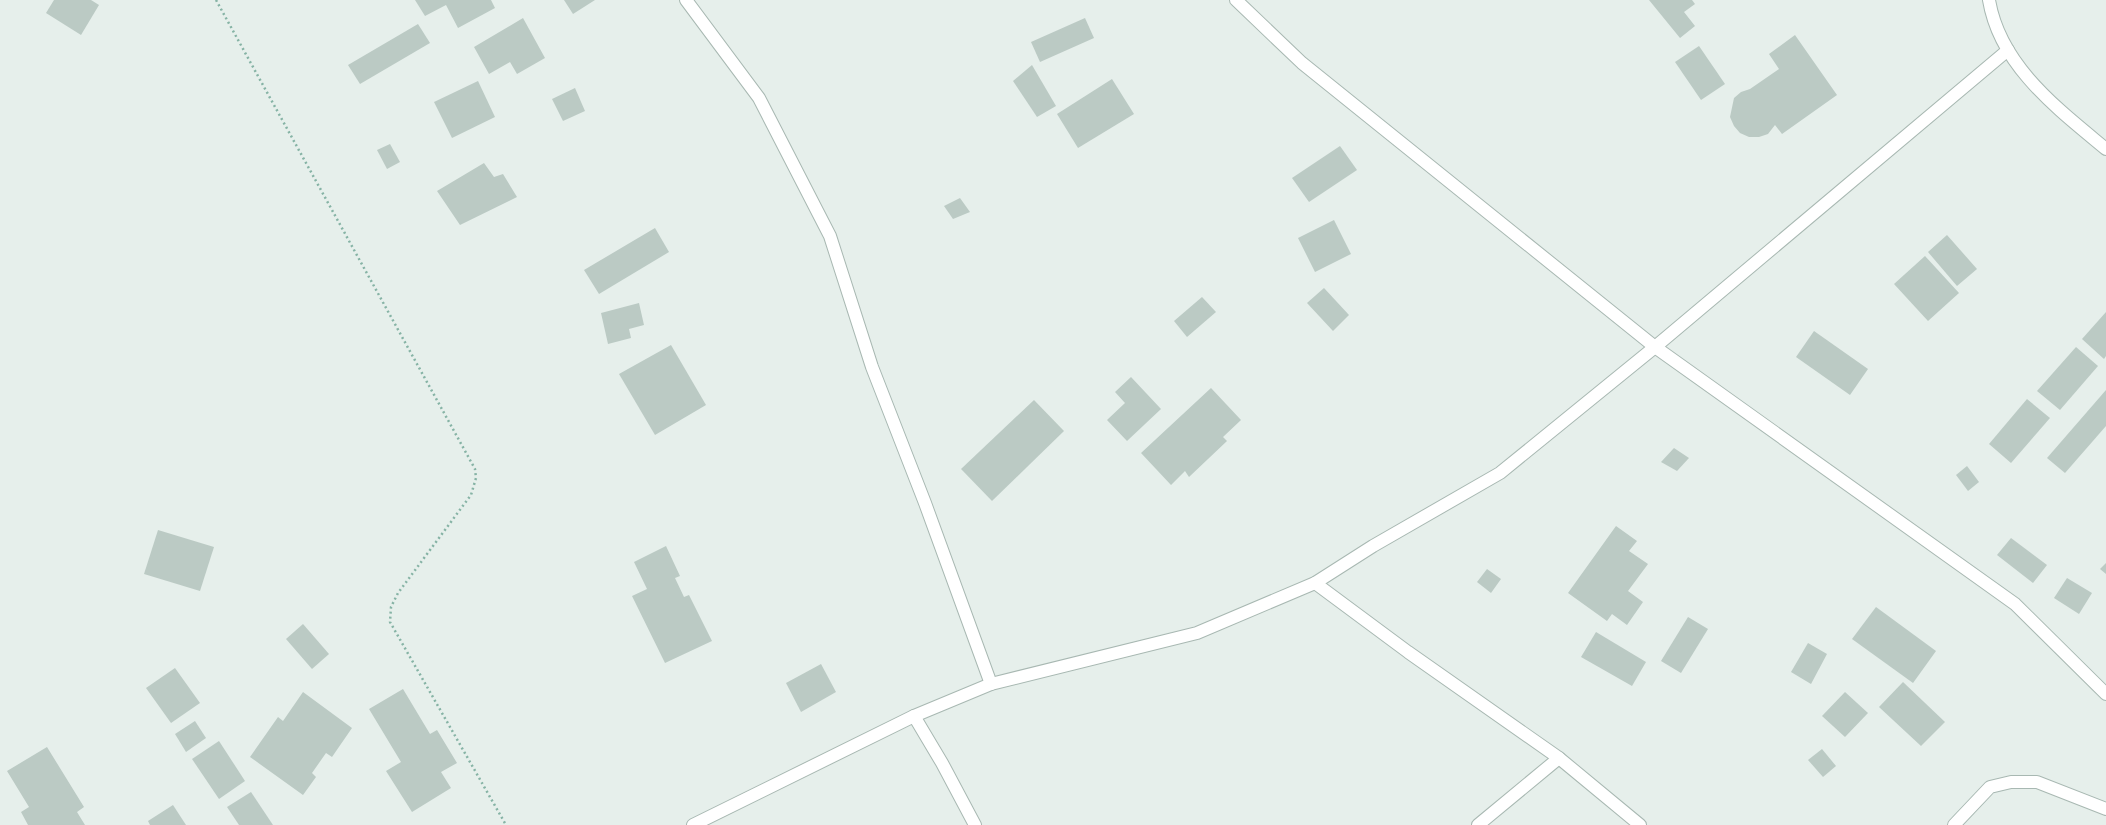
<svg xmlns="http://www.w3.org/2000/svg" width="2106" height="825" viewBox="0 0 2106 825" font-family="Figtree,sans-serif">
	<rect width="100%" height="100%" fill="#e6efeb"/>
	<!-- building -->
	<g fill="#bbcac4">
		<path d="M 54,0 L 91,0 L 99,5 L 81,35 L 46,13 Z"/>
		<path d="M 415,0 L 491,0 L 495,8 L 458,28 L 446,5 L 425,16 Z"/>
		<path d="M 564,0 L 595,0 L 573,14 Z"/>
		<path d="M 1649,0 L 1692,0 L 1695,4 L 1684,12 L 1695,26 L 1680,38 Z"/>
		<path d="M 523,18 L 545,58 L 517,74 L 510,62 L 489,74 L 474,47 Z"/>
		<path d="M 1085,18 L 1094,38 L 1040,62 L 1031,42 Z"/>
		<path d="M 418,24 L 430,43 L 360,84 L 348,65 Z"/>
		<path d="M 1795,35 L 1837,95 L 1782,134 L 1775,125 L 1768,134 L 1759,137 L 1749,137 L 1740,133 L 1734,126 L 1730,117 L 1734,98 L 1741,92 L 1750,89 L 1779,69 L 1769,54 Z"/>
		<path d="M 1699,46 L 1725,84 L 1701,100 L 1675,62 Z"/>
		<path d="M 1032,65 L 1056,106 L 1037,117 L 1013,81 Z"/>
		<path d="M 1112,79 L 1134,114 L 1078,148 L 1057,114 Z"/>
		<path d="M 478,81 L 495,117 L 452,138 L 434,102 Z"/>
		<path d="M 575,88 L 585,111 L 563,121 L 552,99 Z"/>
		<path d="M 390,144 L 400,162 L 387,169 L 377,150 Z"/>
		<path d="M 1340,146 L 1357,170 L 1309,202 L 1292,178 Z"/>
		<path d="M 484,163 L 494,177 L 503,174 L 517,197 L 460,225 L 437,191 Z"/>
		<path d="M 960,198 L 970,212 L 953,219 L 944,206 Z"/>
		<path d="M 1334,220 L 1351,254 L 1315,272 L 1298,238 Z"/>
		<path d="M 655,228 L 669,252 L 599,294 L 584,270 Z"/>
		<path d="M 1947,235 L 1977,269 L 1957,286 L 1928,252 Z"/>
		<path d="M 1925,256 L 1959,293 L 1928,321 L 1894,284 Z"/>
		<path d="M 1324,288 L 1349,315 L 1333,331 L 1307,303 Z"/>
		<path d="M 1202,297 L 1216,312 L 1187,337 L 1174,321 Z"/>
		<path d="M 639,303 L 644,325 L 629,329 L 631,338 L 608,344 L 601,313 Z"/>
		<path d="M 2106,312 L 2106,356 L 2104,359 L 2082,339 Z"/>
		<path d="M 1814,331 L 1868,369 L 1850,395 L 1796,357 Z"/>
		<path d="M 671,345 L 706,405 L 655,435 L 619,374 Z"/>
		<path d="M 2076,347 L 2098,366 L 2060,410 L 2037,391 Z"/>
		<path d="M 1131,377 L 1161,409 L 1127,441 L 1107,420 L 1125,403 L 1115,392 Z"/>
		<path d="M 1211,388 L 1241,420 L 1223,437 L 1227,441 L 1189,477 L 1185,471 L 1171,485 L 1141,453 Z"/>
		<path d="M 2106,390 L 2106,426 L 2065,473 L 2047,458 Z"/>
		<path d="M 2027,399 L 2050,418 L 2011,463 L 1989,444 Z"/>
		<path d="M 1034,400 L 1064,431 L 992,501 L 961,469 Z"/>
		<path d="M 1674,448 L 1689,458 L 1677,471 L 1661,462 Z"/>
		<path d="M 1967,466 L 1979,482 L 1968,491 L 1956,475 Z"/>
		<path d="M 1616,526 L 1637,541 L 1629,551 L 1648,564 L 1628,591 L 1643,602 L 1627,625 L 1612,614 L 1607,621 L 1568,593 Z"/>
		<path d="M 158,530 L 214,547 L 200,591 L 144,574 Z"/>
		<path d="M 2011,538 L 2047,565 L 2033,583 L 1997,555 Z"/>
		<path d="M 666,546 L 680,576 L 675,578 L 684,597 L 689,595 L 712,641 L 665,663 L 632,596 L 647,589 L 634,562 Z"/>
		<path d="M 2106,563 L 2106,574 L 2100,569 Z"/>
		<path d="M 1487,569 L 1501,579 L 1491,593 L 1477,582 Z"/>
		<path d="M 2067,578 L 2092,593 L 2079,614 L 2054,598 Z"/>
		<path d="M 1876,607 L 1936,651 L 1913,683 L 1852,639 Z"/>
		<path d="M 1688,617 L 1708,629 L 1681,673 L 1661,661 Z"/>
		<path d="M 303,624 L 329,654 L 312,669 L 286,639 Z"/>
		<path d="M 1596,632 L 1646,662 L 1632,686 L 1581,657 Z"/>
		<path d="M 1808,643 L 1827,654 L 1811,684 L 1791,672 Z"/>
		<path d="M 821,664 L 836,692 L 801,712 L 786,683 Z"/>
		<path d="M 175,668 L 200,703 L 171,723 L 146,688 Z"/>
		<path d="M 1903,682 L 1945,722 L 1921,746 L 1879,707 Z"/>
		<path d="M 403,689 L 430,734 L 437,730 L 457,763 L 441,772 L 451,788 L 412,812 L 386,771 L 401,762 L 369,709 Z"/>
		<path d="M 303,692 L 352,728 L 332,757 L 326,753 L 312,773 L 316,777 L 303,795 L 250,757 L 278,717 L 283,721 Z"/>
		<path d="M 1845,692 L 1868,713 L 1845,737 L 1822,716 Z"/>
		<path d="M 195,721 L 206,738 L 186,752 L 175,734 Z"/>
		<path d="M 219,741 L 245,781 L 219,799 L 192,759 Z"/>
		<path d="M 47,747 L 84,807 L 77,812 L 85,825 L 28,825 L 21,812 L 29,807 L 7,771 Z"/>
		<path d="M 1822,749 L 1836,766 L 1823,777 L 1808,760 Z"/>
		<path d="M 251,792 L 273,825 L 239,825 L 227,807 Z"/>
		<path d="M 173,805 L 186,825 L 150,825 L 148,821 Z"/>
	</g>
	<g fill="none" stroke-linecap="round" stroke-linejoin="round">
		<defs>
			<g id="minor">
				<path d="M 686,0 L 759,98 L 830,236 L 872,367 L 925,503 L 991,684"/>
				<path d="M 1236,0 L 1302,63 L 1655,347 L 2015,604 L 2106,694"/>
				<path d="M 1989,0 C 2000,66 2058,109 2106,149"/>
				<path d="M 1315,583 L 1408,652 L 1559,758 L 1640,825"/>
				<path d="M 914,716 L 942,763 L 975,825"/>
				<path d="M 693,825 L 914,716 L 991,684 L 1197,633 L 1315,583 L 1373,546 L 1500,473 L 1655,347 L 2008,50"/>
				<path d="M 1478,825 L 1559,758"/>
				<path d="M 1954,825 L 1990,787 L 2011,782 L 2037,782 L 2106,809"/>
			</g>
		</defs>
		<!-- minor casing -->
		<use href="#minor" stroke="#a8b8b2" stroke-width="14"/>
		<!-- path -->
		<path stroke="#86b3a5" stroke-width="2.5" stroke-dasharray="2 3" stroke-linecap="butt" d="M 216,0 L 475,469 L 476,478 L 471,495 L 398,593 L 391,607 L 390,622 L 506,825"/>
		<!-- minor -->
		<use href="#minor" stroke="#fff" stroke-width="12"/>
	</g>
</svg>
